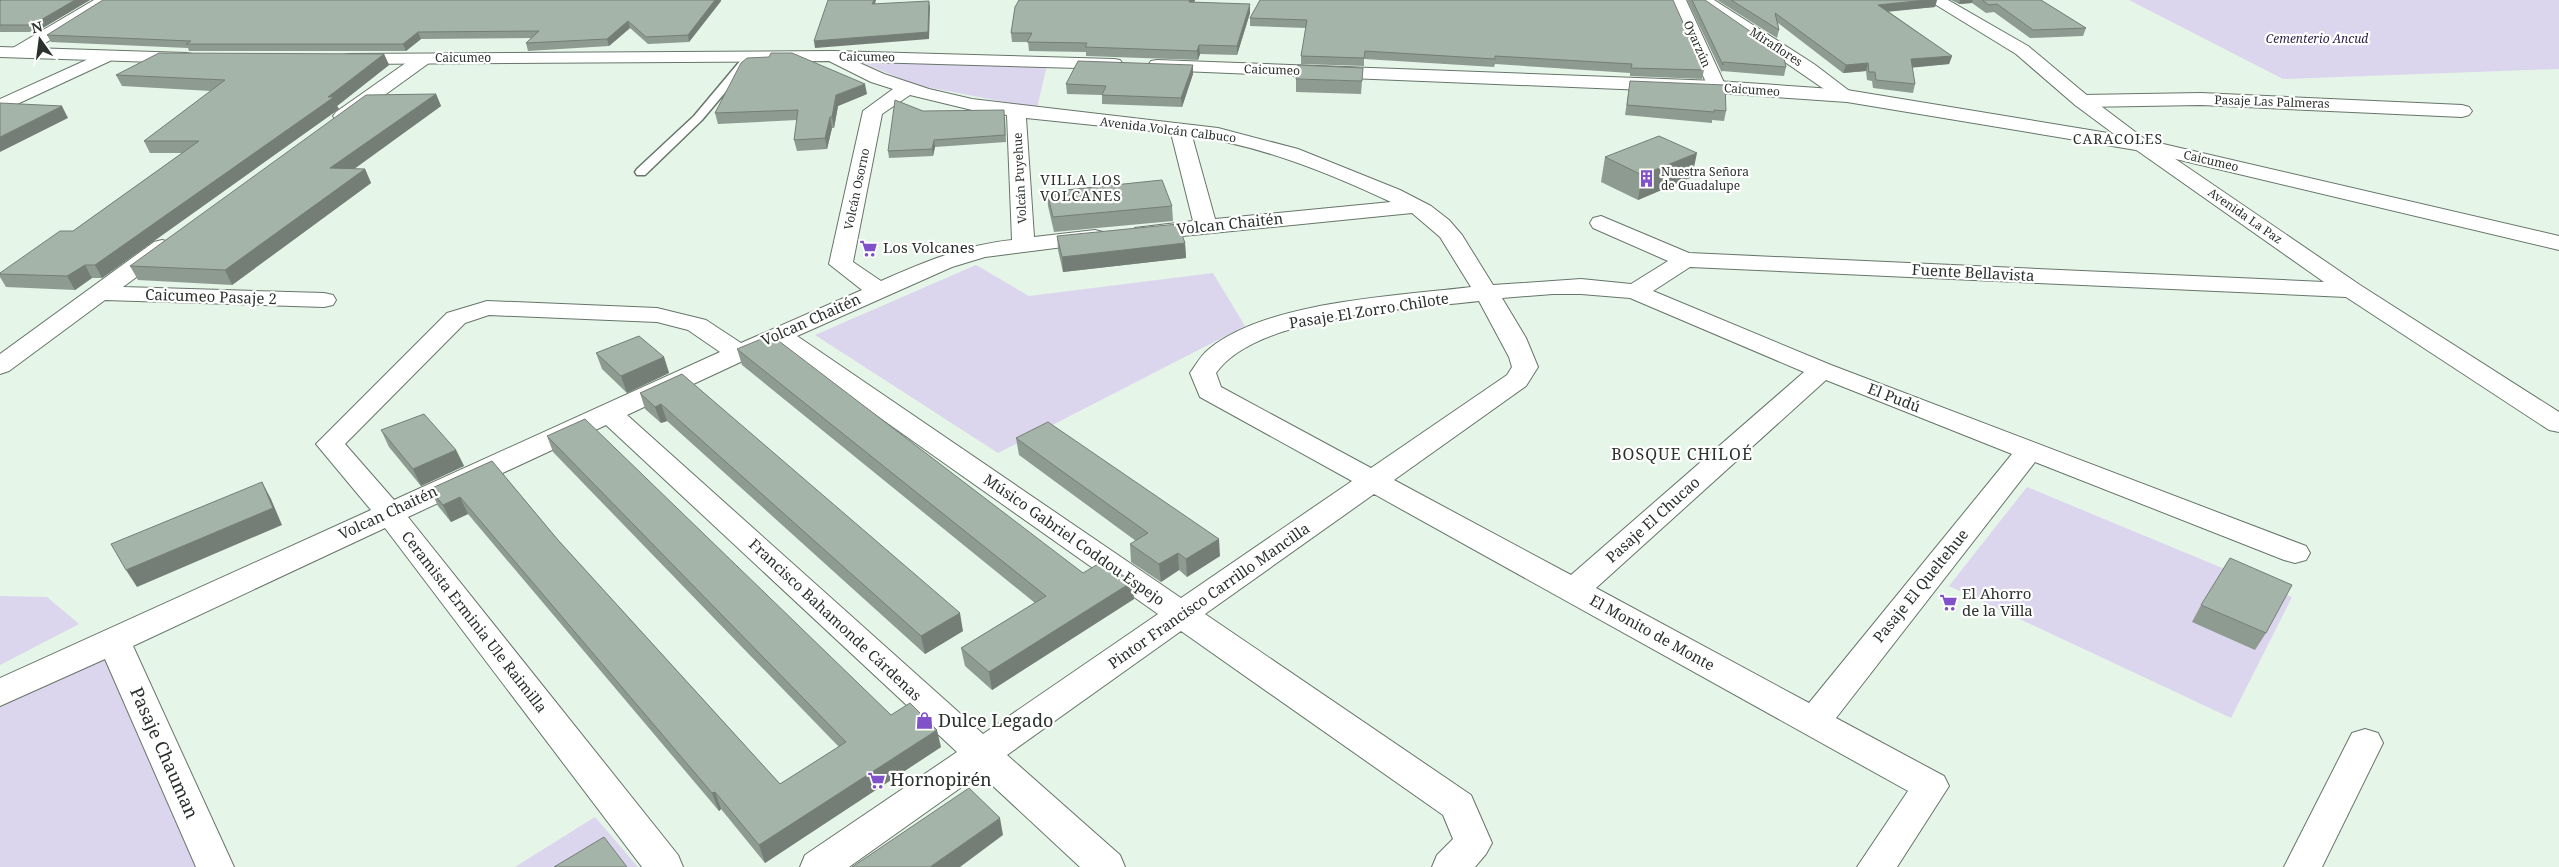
<svg xmlns="http://www.w3.org/2000/svg" width="2559" height="867" viewBox="0 0 2559 867" font-family="'Noto Serif',serif">
	<rect width="100%" height="100%" fill="#e5f5e8"/>
	<!-- green -->
	<g fill="#dcd5ee">
		<path d="M 2129,0 L 2559,0 L 2559,69 L 2283,79 Z"/>
		<path d="M 856,60 L 1047,65 L 1037,108 L 916,85 Z"/>
		<path d="M 976,265 L 1029,296 L 1213,273 L 1245,326 L 998,453 L 815,335 Z"/>
		<path d="M 2027,487 L 2292,597 L 2231,718 L 1949,586 Z"/>
		<path d="M 0,596 L 47,597 L 79,624 L 0,665 Z"/>
		<path d="M 113,639 L 215,867 L 0,867 L 0,693 Z"/>
		<path d="M 595,817 L 638,867 L 515,867 Z"/>
	</g>
	<g fill="none" stroke-linecap="round" stroke-linejoin="round">
		<defs>
			<path id="lane" d="M 750,53 L 755,56 L 754,58 L 702,120 L 645,175 L 637,175 L 635,172 L 637,169 L 694,116 L 746,54 Z"/>
			<g id="street">
				<path d="M 94,0 L 114,0 L 23,57 L 11,57 L 8,53 L 11,49 Z"/>
				<path d="M 1670,0 L 1686,0 L 1726,87 L 1724,91 L 1710,91 L 1708,87 Z"/>
				<path d="M 1695,0 L 1714,0 L 1814,64 L 1856,96 L 1854,100 L 1840,100 Z"/>
				<path d="M 833,51 L 884,74 L 929,89 L 972,99 L 1218,128 L 1298,149 L 1400,190 L 1431,206 L 1449,220 L 1462,235 L 1493,285 L 1581,279 L 1631,284 L 1668,261 L 1593,228 L 1590,223 L 1593,218 L 1601,216 L 1689,253 L 2324,282 L 2135,149 L 2132,145 L 2135,141 L 2149,141 L 2360,285 L 2559,412 L 2559,432 L 2549,430 L 2346,297 L 1690,267 L 1653,291 L 1831,365 L 2306,546 L 2310,553 L 2306,560 L 2295,563 L 2284,560 L 2035,462 L 1836,718 L 1944,776 L 1949,786 L 1897,867 L 1857,867 L 1908,791 L 1374,494 L 1205,614 L 1471,795 L 1492,843 L 1486,854 L 1475,867 L 1432,867 L 1437,855 L 1453,839 L 1443,815 L 1181,631 L 1007,755 L 1120,855 L 1125,867 L 1080,867 L 980,774 L 849,867 L 800,867 L 805,855 L 957,752 L 606,425 L 408,517 L 678,855 L 683,867 L 642,867 L 385,528 L 133,646 L 234,867 L 196,867 L 105,659 L 0,706 L 0,678 L 371,510 L 316,444 L 447,313 L 487,301 L 657,308 L 706,320 L 741,343 L 862,290 L 829,264 L 863,111 L 893,89 L 871,82 L 827,60 L 824,56 L 827,52 ZM 910,95 L 972,110 L 1007,115 L 1012,240 C 964,245 924,262 881,281 L 853,262 L 882,114 ZM 1026,118 L 1171,133 L 1193,221 L 1135,228 L 1132,233 L 1135,238 L 1143,240 L 1412,213 L 1440,237 L 1471,287 C 1398,296 1267,301 1209,349 C 1201,355 1196,365 1190,373 L 1200,397 L 1352,481 L 1181,598 L 797,336 L 952,267 L 985,257 L 1103,242 L 1106,237 L 1103,232 L 1095,230 L 1034,237 ZM 1192,136 C 1262,146 1327,172 1391,202 L 1215,219 ZM 1553,294 L 1581,294 L 1630,298 L 1804,372 L 1571,575 L 1394,480 L 1526,386 L 1538,367 L 1526,338 L 1502,298 ZM 1479,301 L 1509,357 L 1512,367 L 1507,375 L 1371,468 L 1221,387 L 1216,373 C 1256,315 1412,309 1479,301 ZM 489,315 L 657,322 L 688,330 L 720,352 L 394,500 L 345,444 L 465,323 ZM 777,345 L 1158,614 L 983,734 L 627,415 ZM 1826,380 L 2012,454 L 1809,703 L 1596,588 Z"/>
				<path d="M 104,52 L 110,53 L 113,57 L 110,61 L 0,112 L 0,99 Z"/>
				<path d="M 423,54 L 429,55 L 432,59 L 429,63 L 350,120 L 336,120 L 333,116 L 336,112 L 417,55 Z"/>
				<path d="M 2201,93 L 2462,105 L 2469,107 L 2472,111 L 2469,115 L 2462,117 L 2201,105 L 2082,107 L 2075,105 L 2073,101 L 2075,97 L 2082,95 Z"/>
				<path d="M 162,240 L 170,242 L 173,247 L 170,252 L 123,287 L 324,293 L 333,295 L 336,300 L 333,305 L 324,307 L 105,300 L 9,371 L 0,374 L 0,354 L 154,242 Z"/>
				<path d="M 2365,729 L 2378,733 L 2383,743 L 2322,867 L 2284,867 L 2352,733 Z"/>
			</g>
			<g id="secondary">
				<path d="M 1928,0 L 1948,0 L 2028,46 L 2089,97 L 2146,140 L 2559,236 L 2559,250 L 2142,151 L 1847,102 L 1717,93 L 1157,70 L 1151,69 L 1148,65 L 1151,61 L 1157,60 L 1717,81 L 1847,90 L 2114,134 L 2075,105 L 2016,54 Z"/>
				<path d="M 0,47 L 186,53 L 192,54 L 195,58 L 192,62 L 186,63 L 0,57 Z"/>
				<path d="M 833,51 L 1114,59 L 1120,60 L 1123,64 L 1120,68 L 1114,69 L 833,61 L 349,64 L 343,63 L 340,59 L 343,55 L 349,54 Z"/>
			</g>
		</defs>
		<!-- lane casing -->
		<use href="#lane" stroke="#67756a" stroke-width="3"/>
		<!-- street casing -->
		<use href="#street" stroke="#67756a" stroke-width="2"/>
		<!-- secondary casing -->
		<use href="#secondary" stroke="#67756a" stroke-width="2"/>
		<!-- lane -->
		<use href="#lane" fill="#fff" fill-rule="evenodd"/>
		<!-- street -->
		<use href="#street" fill="#fff" fill-rule="evenodd"/>
		<!-- secondary -->
		<use href="#secondary" fill="#fff" fill-rule="evenodd"/>
	</g>
	<!-- wall -->
	<g fill="#8e9b90">
		<path d="M 1,0 L 90,0 L 36,32 L 0,32 L 0,1 Z"/>
		<path d="M 103,0 L 721,0 L 721,1 L 689,42 L 648,44 L 630,28 L 609,46 L 528,51 L 526,43 L 531,38 L 421,39 L 406,51 L 189,51 L 188,48 L 51,42 L 47,35 Z"/>
		<path d="M 1019,0 L 1195,0 L 1194,2 L 1250,13 L 1237,55 L 1200,54 L 1198,60 L 1086,56 L 1086,52 L 1029,51 L 1028,42 L 1012,42 L 1011,33 Z"/>
		<path d="M 1260,0 L 1704,70 L 1702,79 L 1630,76 L 1630,73 L 1495,64 L 1494,67 L 1364,59 L 1364,66 L 1301,64 L 1301,56 L 1306,28 L 1250,26 L 1250,18 Z"/>
		<path d="M 1687,0 L 1705,0 L 1786,67 L 1784,76 L 1722,71 L 1722,73 Z"/>
		<path d="M 1717,0 L 1937,0 L 1935,7 L 1888,11 L 1952,56 L 1949,64 L 1912,67 L 1915,84 L 1913,93 L 1873,88 L 1872,81 L 1867,80 L 1866,71 L 1843,73 L 1778,23 L 1779,30 L 1777,38 Z"/>
		<path d="M 1951,0 L 2041,0 L 2086,28 L 2083,36 L 2030,38 L 1994,12 L 1986,13 L 1972,3 L 1959,4 Z"/>
		<path d="M 384,54 L 389,65 L 337,106 L 339,109 L 102,278 L 92,278 L 75,290 L 6,287 L 0,277 L 0,273 L 73,231 L 182,153 L 150,153 L 144,141 L 211,91 L 122,86 L 116,75 Z"/>
		<path d="M 1193,65 L 1193,74 L 1182,107 L 1102,104 L 1102,95 L 1067,94 L 1066,84 Z"/>
		<path d="M 1296,79 L 1362,81 L 1361,94 L 1296,92 Z"/>
		<path d="M 1630,81 L 1726,111 L 1724,121 L 1712,120 L 1712,123 L 1625,115 Z"/>
		<path d="M 436,94 L 441,106 L 354,169 L 365,169 L 371,183 L 232,285 L 138,280 L 130,266 Z"/>
		<path d="M 867,94 L 838,106 L 834,128 L 832,128 L 827,149 L 797,151 L 794,140 L 797,120 L 718,124 L 715,113 Z"/>
		<path d="M 923,111 L 1005,117 L 1006,142 L 935,147 L 933,156 L 889,158 L 888,151 Z"/>
		<path d="M 1605,157 L 1692,177 L 1638,200 L 1601,182 Z"/>
		<path d="M 1047,192 L 1172,206 L 1173,221 L 1054,232 L 1048,206 Z"/>
		<path d="M 1057,236 L 1185,243 L 1186,258 L 1063,272 L 1058,250 Z"/>
		<path d="M 737,349 L 1083,573 L 1132,582 L 1134,599 L 992,690 L 965,666 L 961,648 L 1035,603 L 742,365 Z"/>
		<path d="M 596,353 L 664,357 L 669,373 L 627,393 L 602,369 Z"/>
		<path d="M 682,374 L 963,631 L 925,654 L 667,421 L 661,423 L 645,409 L 640,393 Z"/>
		<path d="M 381,430 L 456,450 L 464,466 L 421,486 L 389,447 Z"/>
		<path d="M 547,436 L 891,715 L 941,747 L 765,863 L 721,809 L 719,811 L 468,514 L 451,522 L 438,506 L 430,489 L 492,461 L 558,540 L 780,784 L 839,747 L 553,452 Z"/>
		<path d="M 1016,438 L 1220,556 L 1187,577 L 1179,570 L 1161,582 L 1131,562 L 1130,544 L 1136,541 L 1019,455 Z"/>
		<path d="M 2201,605 L 2266,633 L 2255,650 L 2192,622 Z"/>
	</g>
	<!-- shaded-wall -->
	<g fill="#747e76">
		<path d="M 75,0 L 90,0 L 36,32 L 32,25 Z"/>
		<path d="M 715,0 L 721,0 L 721,1 L 689,42 L 688,35 Z"/>
		<path d="M 874,0 L 876,0 L 873,11 L 872,4 Z"/>
		<path d="M 1190,0 L 1195,0 L 1190,11 L 1189,2 Z"/>
		<path d="M 1926,0 L 1937,0 L 1935,7 L 1876,13 L 1878,5 Z"/>
		<path d="M 1960,0 L 1973,0 L 1972,3 L 1959,4 Z"/>
		<path d="M 929,1 L 930,7 L 929,39 L 815,48 L 814,41 Z"/>
		<path d="M 1250,4 L 1250,13 L 1237,55 L 1237,46 Z"/>
		<path d="M 628,21 L 630,28 L 609,46 L 607,39 Z"/>
		<path d="M 418,32 L 421,39 L 406,51 L 403,44 Z"/>
		<path d="M 1199,45 L 1200,54 L 1198,60 L 1197,51 Z"/>
		<path d="M 384,54 L 389,65 L 337,106 L 339,109 L 102,278 L 95,265 L 328,97 Z"/>
		<path d="M 1952,56 L 1949,64 L 1909,68 L 1911,59 Z"/>
		<path d="M 1868,63 L 1866,71 L 1843,73 L 1846,65 Z"/>
		<path d="M 1193,65 L 1193,74 L 1182,107 L 1181,98 Z"/>
		<path d="M 865,84 L 867,94 L 838,106 L 834,128 L 832,117 L 836,95 Z"/>
		<path d="M 436,94 L 441,106 L 336,182 L 330,168 Z"/>
		<path d="M 62,106 L 68,118 L 0,152 L 0,137 Z"/>
		<path d="M 830,117 L 832,128 L 827,149 L 825,138 Z"/>
		<path d="M 934,140 L 935,147 L 933,156 L 932,149 Z"/>
		<path d="M 1697,153 L 1692,177 L 1638,200 L 1642,175 Z"/>
		<path d="M 365,169 L 371,183 L 232,285 L 225,270 Z"/>
		<path d="M 1185,243 L 1186,258 L 1063,272 L 1062,257 Z"/>
		<path d="M 85,265 L 92,278 L 75,290 L 67,276 Z"/>
		<path d="M 664,357 L 669,373 L 627,393 L 621,376 Z"/>
		<path d="M 661,404 L 667,421 L 661,423 L 655,407 Z"/>
		<path d="M 456,450 L 464,466 L 421,486 L 413,469 Z"/>
		<path d="M 262,482 L 271,499 L 282,525 L 137,587 L 126,570 Z"/>
		<path d="M 460,497 L 468,514 L 451,522 L 443,505 Z"/>
		<path d="M 1219,539 L 1220,556 L 1187,577 L 1186,559 Z"/>
		<path d="M 1178,553 L 1179,570 L 1161,582 L 1159,564 Z"/>
		<path d="M 1132,582 L 1134,599 L 992,690 L 989,672 Z"/>
		<path d="M 960,613 L 963,631 L 925,654 L 921,636 Z"/>
		<path d="M 937,730 L 941,747 L 765,863 L 759,845 Z"/>
		<path d="M 715,792 L 721,809 L 719,811 L 712,793 Z"/>
		<path d="M 1000,818 L 1003,835 L 960,867 L 930,867 Z"/>
	</g>
	<!-- building -->
	<g fill="#a5b4a8" stroke="#747e76">
		<path d="M 1,0 L 75,0 L 32,25 L 0,25 L 0,1 Z"/>
		<path d="M 103,0 L 715,0 L 688,35 L 646,37 L 628,21 L 607,39 L 526,43 L 539,31 L 418,32 L 403,44 L 186,44 L 191,41 L 47,35 Z"/>
		<path d="M 828,0 L 874,0 L 872,4 L 929,1 L 928,32 L 814,41 Z"/>
		<path d="M 1019,0 L 1190,0 L 1189,2 L 1250,4 L 1237,46 L 1199,45 L 1197,51 L 1085,47 L 1087,43 L 1027,42 L 1032,33 L 1011,33 L 1015,7 Z"/>
		<path d="M 1260,0 L 1673,0 L 1704,70 L 1631,68 L 1632,64 L 1495,56 L 1495,59 L 1365,51 L 1364,58 L 1301,56 L 1307,20 L 1250,18 Z"/>
		<path d="M 1692,0 L 1705,0 L 1783,54 L 1786,67 L 1723,62 L 1723,65 Z"/>
		<path d="M 1731,0 L 1926,0 L 1878,5 L 1952,56 L 1911,59 L 1915,84 L 1876,80 L 1875,72 L 1869,72 L 1868,63 L 1846,65 L 1775,13 L 1779,30 Z"/>
		<path d="M 1982,0 L 2041,0 L 2086,28 L 2033,30 L 1997,4 L 1989,5 Z"/>
		<path d="M 159,53 L 384,54 L 328,97 L 334,97 L 95,265 L 85,265 L 67,276 L 0,274 L 0,273 L 60,231 L 73,231 L 199,141 L 144,141 L 225,80 L 116,75 Z"/>
		<path d="M 771,53 L 792,53 L 865,84 L 836,95 L 832,117 L 830,117 L 825,138 L 794,140 L 798,110 L 715,113 L 741,63 L 747,58 L 769,57 Z"/>
		<path d="M 1078,61 L 1193,65 L 1181,98 L 1102,95 L 1106,86 L 1066,84 Z"/>
		<path d="M 1298,65 L 1363,68 L 1362,81 L 1296,79 Z"/>
		<path d="M 1630,81 L 1725,85 L 1726,111 L 1714,110 L 1714,112 L 1627,105 Z"/>
		<path d="M 436,94 L 330,168 L 365,169 L 225,270 L 130,266 L 366,95 Z"/>
		<path d="M 895,100 L 923,111 L 1004,110 L 1005,135 L 934,140 L 932,149 L 888,151 Z"/>
		<path d="M 0,103 L 62,106 L 0,137 Z"/>
		<path d="M 1659,136 L 1697,153 L 1642,175 L 1605,157 Z"/>
		<path d="M 1162,180 L 1172,206 L 1053,217 L 1047,192 Z"/>
		<path d="M 1178,224 L 1185,243 L 1062,257 L 1057,236 Z"/>
		<path d="M 771,335 L 1083,573 L 1103,561 L 1132,582 L 989,672 L 961,648 L 1046,596 L 737,349 Z"/>
		<path d="M 639,336 L 664,357 L 621,376 L 596,353 Z"/>
		<path d="M 682,374 L 960,613 L 921,636 L 661,404 L 655,407 L 640,393 Z"/>
		<path d="M 424,414 L 456,450 L 413,469 L 381,430 Z"/>
		<path d="M 585,419 L 891,715 L 910,703 L 937,730 L 759,845 L 715,792 L 712,793 L 460,497 L 443,505 L 430,489 L 492,461 L 558,540 L 780,784 L 846,742 L 547,436 Z"/>
		<path d="M 1048,422 L 1219,539 L 1186,559 L 1178,553 L 1159,564 L 1130,544 L 1148,533 L 1016,438 Z"/>
		<path d="M 262,482 L 273,508 L 126,570 L 111,544 Z"/>
		<path d="M 2230,558 L 2292,585 L 2266,633 L 2201,605 Z"/>
		<path d="M 969,788 L 1000,818 L 930,867 L 852,867 Z"/>
		<path d="M 604,837 L 627,867 L 554,867 Z"/>
	</g>
	<!-- icons -->
	<defs>
		<symbol id="building-bare" viewBox="-9 -9 18 18"><path d="M-4-6H4V6H1V3H-1V6H-4ZM-2.5-4.3h1.7v1.8h-1.7ZM.8-4.3h1.7v1.8H.8ZM-2.5-1h1.7V.8h-1.7ZM.8-1h1.7V.8H.8Z" fill="#8151c9" stroke="#fff" stroke-width="2.5" paint-order="stroke"/></symbol>
		<symbol id="supermarket-bare" viewBox="-9 -9 18 18"><path d="M-6-5.5h2.5l.6 2H6L4.5 2H-2.5L-4.4-4H-6ZM-1.5 3.2a1.3 1.3 0 1 0 .1 0ZM3 3.2a1.3 1.3 0 1 0 .1 0Z" fill="#8151c9" stroke="#fff" stroke-width="2.5" paint-order="stroke"/></symbol>
		<symbol id="shop-bare" viewBox="-9 -9 18 18"><path d="M-5-2.5h2.3a2.7 3.5 0 0 1 5.4 0H5L5.5 6h-11ZM-1.5-2.5h3a1.5 2.3 0 0 0-3 0Z" fill="#8151c9" stroke="#fff" stroke-width="2.5" paint-order="stroke"/></symbol>
	</defs>
	<g fill-rule="evenodd">
		<use href="#building-bare" x="1634" y="166" width="25" height="25"/>
		<use href="#supermarket-bare" x="856" y="236" width="25" height="25"/>
		<use href="#supermarket-bare" x="1936" y="590" width="25" height="25"/>
		<use href="#shop-bare" x="912" y="708" width="25" height="25"/>
		<use href="#supermarket-bare" x="864" y="768" width="25" height="25"/>
	</g>
	<g text-anchor="middle" stroke-width="4.5" stroke-linejoin="round" paint-order="stroke">
		<!-- far-park labels -->
		<g font-size="12" font-style="italic" fill="#31224a" stroke="#fff">
			<text x="2317" y="43">Cementerio Ancud</text>
		</g>
		<!-- far-street labels -->
		<g font-size="12" fill="#2b312c" stroke="#fff">
			<text transform="translate(1697 44) rotate(66)" y="4">Oyarzún</text>
			<text transform="translate(1776 47) rotate(33)" y="4">Miraflores</text>
			<text transform="translate(867 57) rotate(1)" y="4">Caicumeo</text>
			<text x="463" y="62">Caicumeo</text>
			<text transform="translate(1272 70) rotate(2)" y="4">Caicumeo</text>
			<text transform="translate(1752 90) rotate(4)" y="4">Caicumeo</text>
			<text transform="translate(2272 102) rotate(2)" y="4">Pasaje Las Palmeras</text>
			<text transform="translate(1168 130) rotate(7)" y="4">Avenida Volcán Calbuco</text>
			<text transform="translate(2211 161) rotate(13)" y="4">Caicumeo</text>
			<text transform="translate(1020 178) rotate(-93)" y="4">Volcán Puyehue</text>
			<text transform="translate(857 189) rotate(-78)" y="4">Volcán Osorno</text>
			<text transform="translate(2245 216) rotate(35)" y="4">Avenida La Paz</text>
		</g>
		<!-- far-poi labels -->
		<g font-size="12" fill="#2b312c" stroke="#fff" text-anchor="start">
			<text x="1661" y="176">Nuestra Señora<tspan x="1661" dy="14">de Guadalupe</tspan></text>
		</g>
		<!-- far-neighbourhood labels -->
		<g font-size="14" letter-spacing="1" fill="#2b312c" stroke="#fff">
			<text x="2118" y="144">CARACOLES</text>
			<text x="1081" y="185">VILLA LOS<tspan x="1081" dy="16">VOLCANES</tspan></text>
		</g>
		<!-- street labels -->
		<g font-size="15" fill="#2b312c" stroke="#fff">
			<text transform="translate(1230 224) rotate(-6)" y="5">Volcan Chaitén</text>
			<text transform="translate(1973 273) rotate(3)" y="5">Fuente Bellavista</text>
			<text transform="translate(211 297) rotate(2)" y="5">Caicumeo Pasaje 2</text>
			<text transform="translate(1369 311) rotate(-9)" y="5">Pasaje El Zorro Chilote</text>
			<text transform="translate(811 320) rotate(-24)" y="5">Volcan Chaitén</text>
			<text transform="translate(1894 398) rotate(21)" y="5">El Pudú</text>
			<text transform="translate(388 513) rotate(-25)" y="5">Volcan Chaitén</text>
			<text transform="translate(1653 520) rotate(-42)" y="5">Pasaje El Chucao</text>
			<text transform="translate(1074 540) rotate(35)" y="5">Músico Gabriel Coddou Espejo</text>
			<text transform="translate(1921 586) rotate(-51)" y="5">Pasaje El Queltehue</text>
			<text transform="translate(1209 596) rotate(-35)" y="5">Pintor Francisco Carrillo Mancilla</text>
			<text transform="translate(835 620) rotate(43)" y="5">Francisco Bahamonde Cárdenas</text>
			<text transform="translate(474 622) rotate(52)" y="5">Ceramista Erminia Ule Raimilla</text>
			<text transform="translate(1652 633) rotate(29)" y="5">El Monito de Monte</text>
		</g>
		<!-- poi labels -->
		<g font-size="15" fill="#2b312c" stroke="#fff" text-anchor="start">
			<text x="883" y="253">Los Volcanes</text>
			<text x="1962" y="599">El Ahorro<tspan x="1962" dy="17">de la Villa</tspan></text>
		</g>
		<!-- neighbourhood labels -->
		<g font-size="16" letter-spacing="1" fill="#2b312c" stroke="#fff">
			<text x="1682" y="460">BOSQUE CHILOÉ</text>
		</g>
		<!-- near-poi labels -->
		<g font-size="18" fill="#2b312c" stroke="#fff" text-anchor="start">
			<text x="938" y="727">Dulce Legado</text>
			<text x="890" y="786">Hornopirén</text>
		</g>
		<!-- near-street labels -->
		<g font-size="18" fill="#2b312c" stroke="#fff">
			<text transform="translate(164 753) rotate(66)" y="6">Pasaje Chauman</text>
		</g>
	</g>
	<!-- north arrow -->
	<g transform="translate(40 40) rotate(346)" stroke="#ffffff" stroke-width="4" paint-order="stroke">
	<path d="M0-4L9 19L0 12L-9 19Z" fill="#2b312c"/>
	<text y="-8" font-size="14" font-weight="bold" text-anchor="middle" fill="#2b312c">N</text>
	</g>
</svg>
